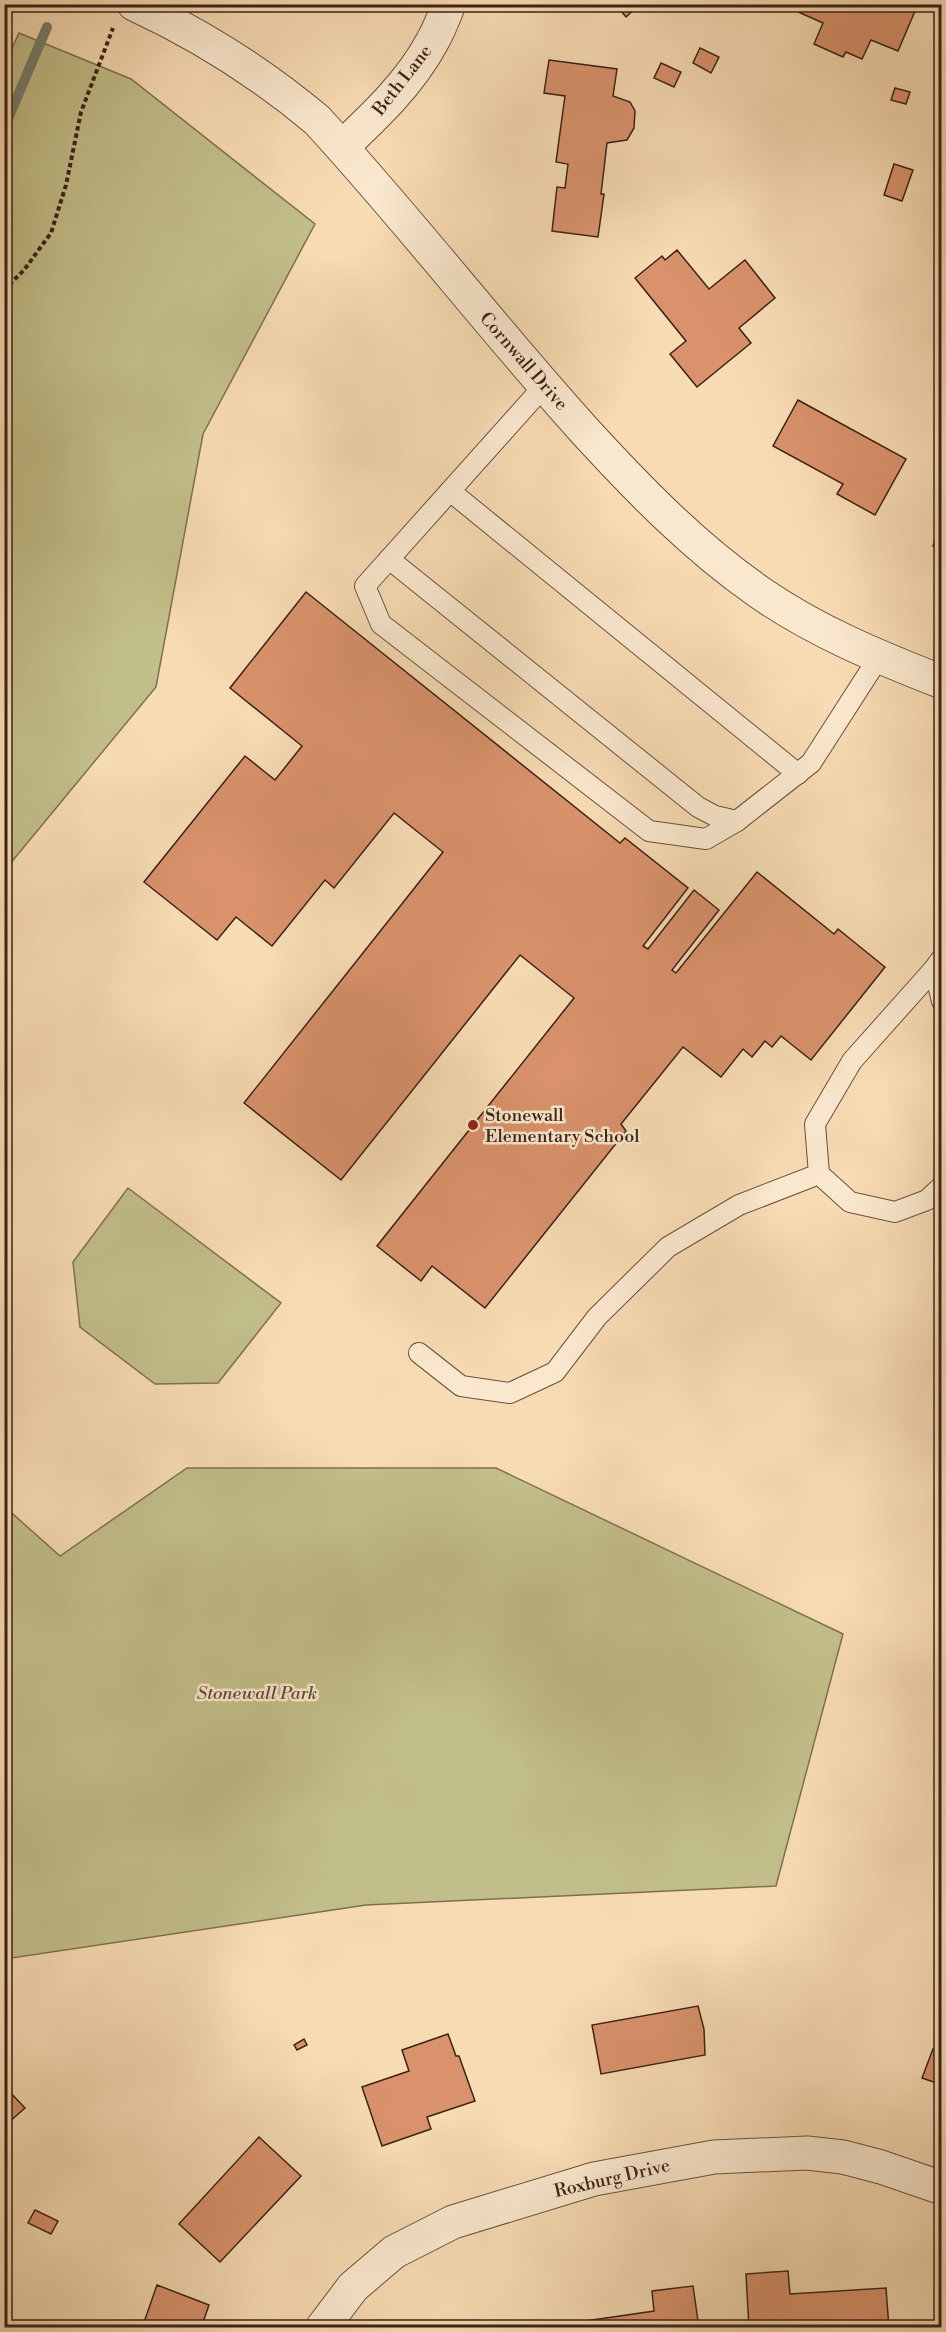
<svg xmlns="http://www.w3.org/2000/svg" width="946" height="2332" viewBox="0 0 946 2332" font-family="'Libre Bodoni',serif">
	<rect width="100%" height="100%" fill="#f7dbb3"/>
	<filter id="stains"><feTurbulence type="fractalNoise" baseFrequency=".00333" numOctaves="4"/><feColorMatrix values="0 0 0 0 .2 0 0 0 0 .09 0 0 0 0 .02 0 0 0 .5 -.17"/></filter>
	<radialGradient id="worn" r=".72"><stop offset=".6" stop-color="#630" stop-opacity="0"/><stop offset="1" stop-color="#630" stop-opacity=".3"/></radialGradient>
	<!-- green -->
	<g fill="#c2be89" stroke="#7e7050" stroke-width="1.5">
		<path d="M 19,33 L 131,79 L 315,224 L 203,434 L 156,687 L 9,865 L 5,866 L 4,66 Z"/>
		<path d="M 128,1188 L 281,1303 L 218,1383 L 155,1384 L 80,1327 L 73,1262 Z"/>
		<path d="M 187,1468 L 496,1468 L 843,1634 L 776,1886 L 366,1905 L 5,1959 L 5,1507 L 60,1556 Z"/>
	</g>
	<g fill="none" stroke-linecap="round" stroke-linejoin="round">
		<!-- stream -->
		<path stroke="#767e6d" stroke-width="10" d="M 4,128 L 47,27"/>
	</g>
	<!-- building -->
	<g fill="#d9926c" stroke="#3b2117" stroke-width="1.5">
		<path d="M 615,4 L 640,4 L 626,17 Z"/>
		<path d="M 788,4 L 918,4 L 898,51 L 871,40 L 862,59 L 846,52 L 843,57 L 814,44 L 823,23 L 787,7 Z"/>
		<path d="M 700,48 L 719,57 L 711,73 L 693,63 Z"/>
		<path d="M 549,60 L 617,69 L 613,96 L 630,102 L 635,111 L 634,128 L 627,140 L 607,143 L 601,194 L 604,194 L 598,237 L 552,231 L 557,187 L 565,188 L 568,164 L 556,162 L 565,96 L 544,93 Z"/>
		<path d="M 661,63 L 681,72 L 674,87 L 654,78 Z"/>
		<path d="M 895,88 L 910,92 L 906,104 L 891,100 Z"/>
		<path d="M 894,164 L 913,170 L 902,201 L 884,195 Z"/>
		<path d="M 677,250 L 709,289 L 745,260 L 775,298 L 739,328 L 751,343 L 697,387 L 670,354 L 686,341 L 635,278 L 662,256 L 665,260 Z"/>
		<path d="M 798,400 L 906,459 L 875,515 L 837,494 L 843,484 L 773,446 Z"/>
		<path d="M 942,523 L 942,549 L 933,546 Z"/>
		<path d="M 306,592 L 620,843 L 625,838 L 688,888 L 643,946 L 648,949 L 694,890 L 719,910 L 672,970 L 676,973 L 757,872 L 834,934 L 838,929 L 885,967 L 811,1060 L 781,1036 L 772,1047 L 765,1041 L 752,1057 L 743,1049 L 721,1077 L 683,1047 L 621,1124 L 626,1131 L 485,1308 L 432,1266 L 421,1281 L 377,1246 L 574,998 L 520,955 L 341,1180 L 244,1103 L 443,852 L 394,813 L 334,888 L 325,880 L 272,946 L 236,917 L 217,940 L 144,882 L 245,756 L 275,780 L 302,746 L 230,688 Z"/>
		<path d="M 698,2006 L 704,2029 L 705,2055 L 601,2074 L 592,2025 Z"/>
		<path d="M 448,2034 L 456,2056 L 459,2056 L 475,2101 L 427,2117 L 431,2129 L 382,2146 L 362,2087 L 409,2071 L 402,2050 Z"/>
		<path d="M 304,2039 L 307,2045 L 297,2050 L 294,2045 Z"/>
		<path d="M 942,2042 L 942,2085 L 922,2078 L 933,2049 L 938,2051 Z"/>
		<path d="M 6,2088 L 25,2108 L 8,2123 L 4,2119 L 4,2090 Z"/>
		<path d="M 259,2137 L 301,2176 L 220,2262 L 179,2224 Z"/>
		<path d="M 35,2210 L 58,2221 L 51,2234 L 28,2223 Z"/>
		<path d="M 788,2271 L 790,2294 L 886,2288 L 889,2328 L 749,2328 L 746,2274 Z"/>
		<path d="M 157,2285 L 209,2305 L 201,2328 L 142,2328 Z"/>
		<path d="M 693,2286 L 699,2328 L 573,2328 L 572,2323 L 654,2311 L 652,2291 Z"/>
	</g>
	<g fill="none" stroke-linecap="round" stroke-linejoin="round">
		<defs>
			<g id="service">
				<path d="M 544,386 L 365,586 L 381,624 L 649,831 L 706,839 L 737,821 L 811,763 L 879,657"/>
				<path d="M 450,491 L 798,774"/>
				<path d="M 389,559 L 698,807 L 715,816 L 737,821"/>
				<path d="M 942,958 L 934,969 L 852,1061 L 815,1124 L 819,1174 L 850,1202 L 895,1212 L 927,1200 L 942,1186"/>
				<path d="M 934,969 L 942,1001"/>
				<path d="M 419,1353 L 461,1386 L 510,1393 L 555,1372 L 597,1317 L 668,1247 L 739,1205 L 819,1174"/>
			</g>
			<g id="minor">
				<path d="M 134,4 C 201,35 261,73 317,120 C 409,220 492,328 583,429 C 637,488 693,546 759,592 C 815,631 878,657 942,682"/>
				<path d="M 342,147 C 375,116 410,83 432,42 C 439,30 444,17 449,4"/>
				<path d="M 322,2328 L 353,2287 L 394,2252 L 453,2222 L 594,2179 L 714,2157 L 807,2153 L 843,2157 L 881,2167 L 942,2188"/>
			</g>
		</defs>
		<!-- service casing -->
		<use href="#service" stroke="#6a503e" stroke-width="22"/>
		<!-- minor casing -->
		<use href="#minor" stroke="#6a503e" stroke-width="35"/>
		<!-- path -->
		<path stroke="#3b2117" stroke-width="4" stroke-dasharray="4.5 3" stroke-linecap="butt" d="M 4,290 L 24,270 L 51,233 L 66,185 L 81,112 L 113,28"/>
		<!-- service -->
		<use href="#service" stroke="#fae8ce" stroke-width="20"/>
		<!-- minor -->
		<use href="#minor" stroke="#fae8ce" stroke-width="33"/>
	</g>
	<!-- markers -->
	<circle fill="#8f2418" stroke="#fae8ce" stroke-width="2" cx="473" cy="1125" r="6"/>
	<g text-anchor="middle" stroke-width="5" stroke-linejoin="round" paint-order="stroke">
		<!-- street labels -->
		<g font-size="18" fill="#3b2117" stroke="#fae8ce">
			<text transform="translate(402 80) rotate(-52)" y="6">Beth Lane</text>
			<text transform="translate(524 361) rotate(49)" y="6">Cornwall Drive</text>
			<text transform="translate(612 2178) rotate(-13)" y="6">Roxburg Drive</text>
		</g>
		<!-- poi labels -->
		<g font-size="18" fill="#3b2117" stroke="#fae8ce" text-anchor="start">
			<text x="485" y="1121">Stonewall<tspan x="485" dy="21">Elementary School</tspan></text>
		</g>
		<!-- park labels -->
		<g font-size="18" font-style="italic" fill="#5d4834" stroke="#fae8ce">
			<text x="257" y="1699">Stonewall Park</text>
		</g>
	</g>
	<!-- margin -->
	<rect width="946" height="2332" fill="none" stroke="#f7dbb3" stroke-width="24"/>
	<rect x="6" y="6" width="934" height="2320" fill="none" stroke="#3b2117" stroke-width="3"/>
	<rect x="12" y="12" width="922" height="2308" fill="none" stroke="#3b2117" stroke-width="1.5"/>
	<rect width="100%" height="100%" filter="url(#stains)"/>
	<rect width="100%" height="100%" fill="url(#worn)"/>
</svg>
